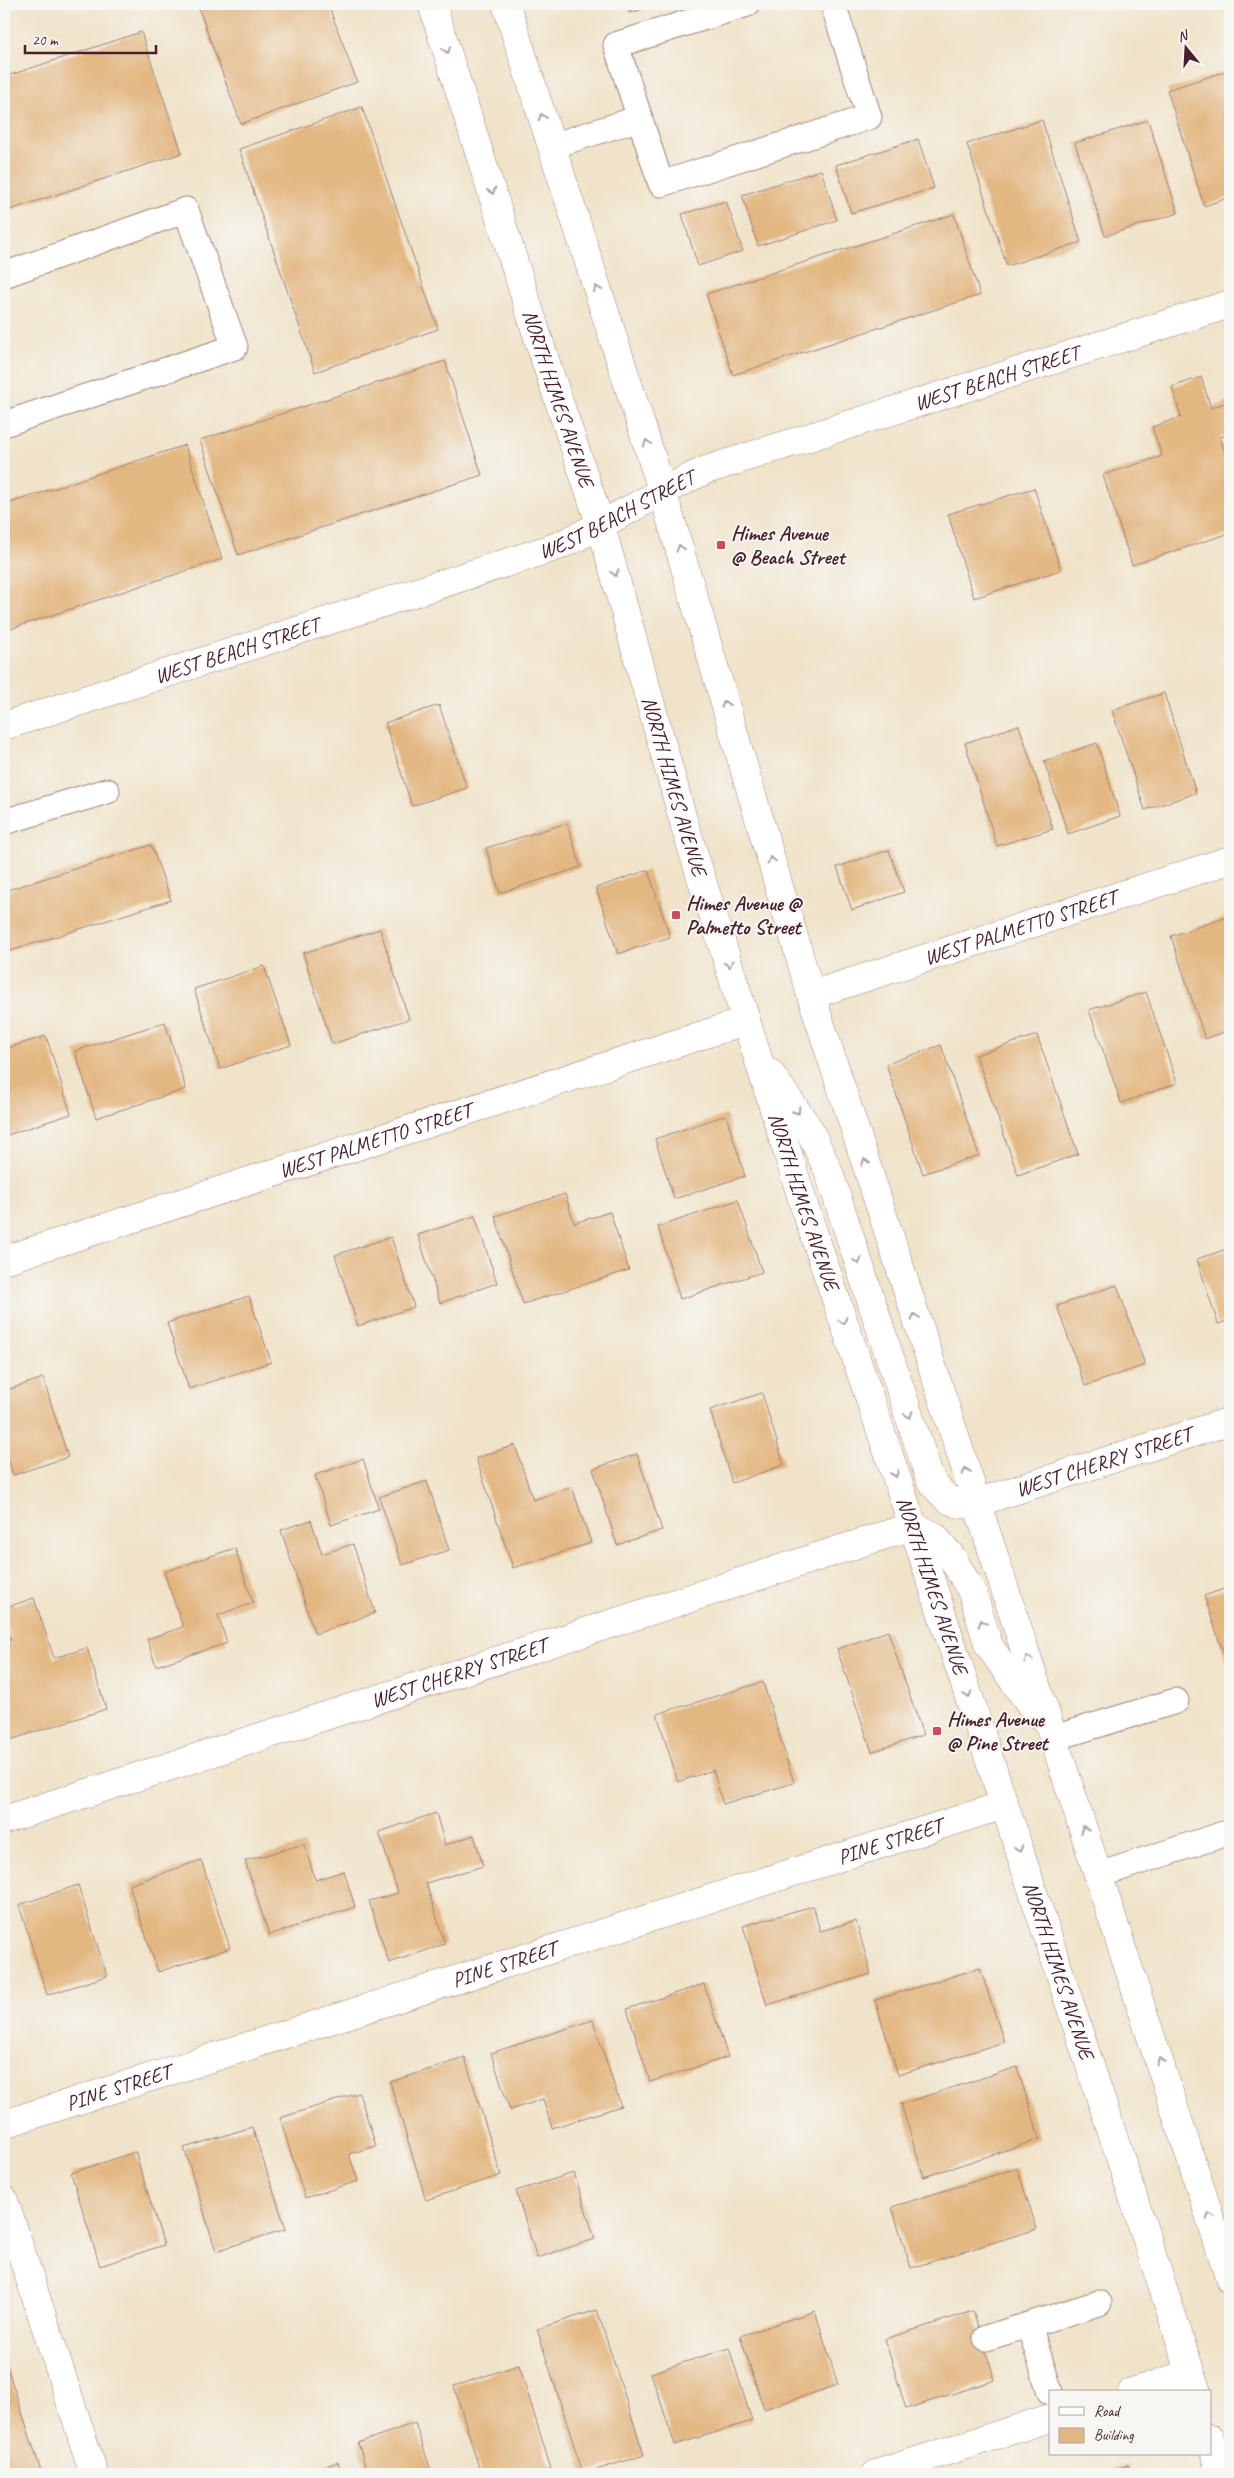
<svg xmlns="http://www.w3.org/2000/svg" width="1234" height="2478" viewBox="0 0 1234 2478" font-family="Caveat,sans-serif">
	<rect width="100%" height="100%" fill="#f6f6f2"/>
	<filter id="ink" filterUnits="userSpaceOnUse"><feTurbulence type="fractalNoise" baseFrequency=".02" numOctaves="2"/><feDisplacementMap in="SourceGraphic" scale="10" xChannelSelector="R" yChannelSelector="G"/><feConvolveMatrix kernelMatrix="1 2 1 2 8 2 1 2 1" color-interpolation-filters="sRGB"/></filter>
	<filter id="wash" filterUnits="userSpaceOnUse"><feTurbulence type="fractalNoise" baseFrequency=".0096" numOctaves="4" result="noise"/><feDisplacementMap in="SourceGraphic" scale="20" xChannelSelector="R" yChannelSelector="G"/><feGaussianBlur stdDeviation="1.12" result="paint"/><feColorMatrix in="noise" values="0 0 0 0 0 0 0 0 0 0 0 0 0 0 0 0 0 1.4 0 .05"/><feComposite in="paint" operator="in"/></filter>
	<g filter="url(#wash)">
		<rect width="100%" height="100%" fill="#f0e3c9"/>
		<g id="blocks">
			<!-- building -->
			<g fill="#e3b782">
				<path d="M 197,4 L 328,4 L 357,82 L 241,124 Z"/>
				<path d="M 627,4 L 659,4 L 630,13 Z"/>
				<path d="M 141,32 L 182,153 L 4,212 L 4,77 Z"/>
				<path d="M 1230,70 L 1230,197 L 1204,206 L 1167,90 Z"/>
				<path d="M 362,107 L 438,329 L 315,372 L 239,149 Z"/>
				<path d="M 1042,120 L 1081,242 L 1007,266 L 967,144 Z"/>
				<path d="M 1148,120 L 1178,213 L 1105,236 L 1075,143 Z"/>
				<path d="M 918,139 L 934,188 L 851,213 L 836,165 Z"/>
				<path d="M 821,170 L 837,220 L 758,246 L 742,195 Z"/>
				<path d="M 726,201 L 743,251 L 698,266 L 682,214 Z"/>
				<path d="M 954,214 L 980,295 L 733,375 L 706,294 Z"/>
				<path d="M 445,361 L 482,475 L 238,555 L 200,440 Z"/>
				<path d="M 1201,377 L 1211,408 L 1230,401 L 1230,434 L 1220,437 L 1230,467 L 1230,533 L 1132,565 L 1103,475 L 1162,456 L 1152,427 L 1181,417 L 1172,387 Z"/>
				<path d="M 185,445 L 222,559 L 4,631 L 4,505 Z"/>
				<path d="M 1034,488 L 1061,570 L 974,598 L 948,514 Z"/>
				<path d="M 1164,693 L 1196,793 L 1145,810 L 1112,710 Z"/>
				<path d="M 439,705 L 467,788 L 412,806 L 385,723 Z"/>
				<path d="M 1019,725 L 1053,829 L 997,846 L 965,743 Z"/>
				<path d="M 1097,743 L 1120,816 L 1068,834 L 1044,761 Z"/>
				<path d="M 567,823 L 581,867 L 500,893 L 486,848 Z"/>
				<path d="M 151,845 L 171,900 L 4,953 L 4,891 Z"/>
				<path d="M 889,850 L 904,892 L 852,910 L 837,867 Z"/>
				<path d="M 648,870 L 670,937 L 618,954 L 596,888 Z"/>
				<path d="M 1230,916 L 1230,1030 L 1205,1039 L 1171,936 Z"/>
				<path d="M 380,929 L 409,1019 L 332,1044 L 303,953 Z"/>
				<path d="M 264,966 L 291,1045 L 220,1069 L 194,989 Z"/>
				<path d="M 1146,992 L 1177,1083 L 1121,1103 L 1089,1010 Z"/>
				<path d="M 165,1022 L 186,1089 L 96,1118 L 75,1051 Z"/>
				<path d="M 1037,1035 L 1078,1154 L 1018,1175 L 976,1055 Z"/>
				<path d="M 46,1036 L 71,1114 L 4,1136 L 4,1049 Z"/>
				<path d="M 941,1045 L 979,1155 L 923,1174 L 886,1064 Z"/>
				<path d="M 726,1115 L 745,1176 L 674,1199 L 655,1139 Z"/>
				<path d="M 565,1194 L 574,1223 L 610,1212 L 629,1270 L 523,1304 L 495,1216 Z"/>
				<path d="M 738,1200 L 762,1272 L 680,1299 L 658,1227 Z"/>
				<path d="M 475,1216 L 497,1283 L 440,1303 L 418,1235 Z"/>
				<path d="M 391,1237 L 414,1307 L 358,1326 L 335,1255 Z"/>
				<path d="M 1230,1248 L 1230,1320 L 1218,1324 L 1197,1259 Z"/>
				<path d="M 1117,1285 L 1145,1365 L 1085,1386 L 1057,1306 Z"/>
				<path d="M 249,1296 L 271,1362 L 189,1389 L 167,1323 Z"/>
				<path d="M 43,1378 L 68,1457 L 13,1475 L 4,1446 L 4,1391 Z"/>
				<path d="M 762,1393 L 784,1465 L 732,1483 L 710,1410 Z"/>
				<path d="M 515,1445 L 533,1500 L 572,1487 L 591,1543 L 513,1568 L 476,1458 Z"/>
				<path d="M 637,1454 L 662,1530 L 617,1545 L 593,1469 Z"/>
				<path d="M 363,1459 L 379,1509 L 331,1525 L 315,1475 Z"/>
				<path d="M 427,1481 L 449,1550 L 402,1565 L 379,1497 Z"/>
				<path d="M 311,1520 L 322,1554 L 353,1544 L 375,1613 L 315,1634 L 281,1530 Z"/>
				<path d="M 235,1548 L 253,1603 L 218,1615 L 227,1643 L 156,1666 L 147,1639 L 183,1627 L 164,1572 Z"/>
				<path d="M 1230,1587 L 1230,1672 L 1204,1596 Z"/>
				<path d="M 34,1598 L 54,1658 L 87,1648 L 106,1709 L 4,1742 L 4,1641 L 11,1639 L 4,1618 L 4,1608 Z"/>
				<path d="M 888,1631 L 923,1735 L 872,1752 L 837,1649 Z"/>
				<path d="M 763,1682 L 794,1783 L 723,1804 L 713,1770 L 678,1782 L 657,1714 Z"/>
				<path d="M 436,1813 L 445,1845 L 474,1835 L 483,1866 L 426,1883 L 445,1944 L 389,1963 L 369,1901 L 398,1893 L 379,1832 Z"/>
				<path d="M 304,1844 L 315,1880 L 344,1871 L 355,1907 L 269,1935 L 245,1861 Z"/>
				<path d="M 201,1860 L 230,1948 L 158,1972 L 129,1885 Z"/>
				<path d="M 78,1885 L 107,1976 L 47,1995 L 19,1905 Z"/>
				<path d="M 813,1906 L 820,1931 L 856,1921 L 871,1974 L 767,2005 L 743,1926 Z"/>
				<path d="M 980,1968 L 1004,2042 L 898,2075 L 875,2000 Z"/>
				<path d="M 704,1984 L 728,2057 L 650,2082 L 627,2009 Z"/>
				<path d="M 593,2020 L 621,2106 L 552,2128 L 543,2099 L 510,2110 L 491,2053 Z"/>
				<path d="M 465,2058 L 501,2175 L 426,2200 L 390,2082 Z"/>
				<path d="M 1017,2067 L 1040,2139 L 924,2177 L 901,2104 Z"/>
				<path d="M 359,2093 L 376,2146 L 349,2154 L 358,2181 L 305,2198 L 280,2118 Z"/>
				<path d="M 252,2127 L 286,2229 L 216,2251 L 184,2148 Z"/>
				<path d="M 135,2152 L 164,2245 L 100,2266 L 71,2173 Z"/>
				<path d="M 1017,2168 L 1037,2229 L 911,2268 L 892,2207 Z"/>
				<path d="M 574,2173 L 595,2239 L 537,2258 L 516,2191 Z"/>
				<path d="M 597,2310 L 644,2455 L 583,2474 L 537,2329 Z"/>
				<path d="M 815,2311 L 838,2385 L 764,2409 L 740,2336 Z"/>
				<path d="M 973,2311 L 995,2380 L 906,2409 L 885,2339 Z"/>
				<path d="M 729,2348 L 752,2421 L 675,2445 L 651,2373 Z"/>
				<path d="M 4,2358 L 42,2474 L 4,2474 Z"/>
				<path d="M 519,2365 L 551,2469 L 533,2474 L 481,2474 L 454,2386 Z"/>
				<path d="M 415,2423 L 432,2474 L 368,2474 L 358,2443 Z"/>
				<path d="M 338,2462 L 341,2474 L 298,2474 Z"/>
				<path d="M 1128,2465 L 1131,2474 L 1101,2474 Z"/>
			</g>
		</g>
	</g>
	<g filter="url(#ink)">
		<use href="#blocks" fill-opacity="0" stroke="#9d817a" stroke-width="1"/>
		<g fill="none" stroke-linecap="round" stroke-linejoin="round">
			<defs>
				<g id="service">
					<path d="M 747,4 L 616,45 L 661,184 L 869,117 L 833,4"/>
					<path d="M 552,146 L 640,118"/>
					<path d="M 4,275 L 186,210 L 235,347 L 4,424"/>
					<path d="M 4,822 L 107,791"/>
					<path d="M 1054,1738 L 1176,1701"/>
					<path d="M 1099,1875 L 1230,1832"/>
					<path d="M 1029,2325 L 1050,2392"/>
					<path d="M 986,2338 L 1099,2303"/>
				</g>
				<g id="minor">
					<path id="s1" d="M 4,726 L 558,546 C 609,523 655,493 706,470 L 1230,304"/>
					<path id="s2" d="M 811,995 L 1230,860"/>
					<path id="s3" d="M 4,1260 L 746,1021"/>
					<path id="s4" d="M 976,1503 L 1230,1421"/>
					<path id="s5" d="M 4,1820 L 913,1526"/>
					<path id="s6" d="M 4,2124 L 1004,1805"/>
					<path d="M 4,2200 L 94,2474"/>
					<path d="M 1132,2392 L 1191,2373"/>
					<path d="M 876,2474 L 1050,2418"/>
				</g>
				<g id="tertiary">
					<path id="s7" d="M 432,4 L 547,366 L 601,526 L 684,823 L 805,1208 L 913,1526 L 1197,2392"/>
					<path d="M 506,4 L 662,490 L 811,995 L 1230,2279"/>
					<path d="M 770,1073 L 808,1127 L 828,1170 L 930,1479 C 943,1497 952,1508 976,1503"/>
					<path d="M 913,1526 L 934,1536 L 951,1556 L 972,1592 L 989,1646 L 1037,1714"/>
					<path d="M 1210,2438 L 1221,2474"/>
				</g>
			</defs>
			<!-- service casing -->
			<use href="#service" stroke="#9d817a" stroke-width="27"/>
			<!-- minor casing -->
			<use href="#minor" stroke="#9d817a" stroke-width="29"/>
			<!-- tertiary casing -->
			<use href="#tertiary" stroke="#9d817a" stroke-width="29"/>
			<!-- service -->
			<use href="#service" stroke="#fff" stroke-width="25"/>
			<!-- minor -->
			<use href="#minor" stroke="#fff" stroke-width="28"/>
			<!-- tertiary -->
			<use href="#tertiary" stroke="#fff" stroke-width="28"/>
		</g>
		<!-- one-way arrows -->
		<defs><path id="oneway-chevron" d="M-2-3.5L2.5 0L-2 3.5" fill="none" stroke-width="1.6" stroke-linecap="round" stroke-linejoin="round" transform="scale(1.25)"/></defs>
		<g stroke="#ae9aa0">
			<use href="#oneway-chevron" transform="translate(447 50) rotate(72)"/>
			<use href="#oneway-chevron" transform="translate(542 117) rotate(-108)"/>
			<use href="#oneway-chevron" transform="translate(492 191) rotate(73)"/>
			<use href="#oneway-chevron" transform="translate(597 289) rotate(-108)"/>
			<use href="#oneway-chevron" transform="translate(647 443) rotate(-108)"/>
			<use href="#oneway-chevron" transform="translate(680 548) rotate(-106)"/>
			<use href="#oneway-chevron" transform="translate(615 573) rotate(74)"/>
			<use href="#oneway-chevron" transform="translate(725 704) rotate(-106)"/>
			<use href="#oneway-chevron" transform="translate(771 860) rotate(-106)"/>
			<use href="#oneway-chevron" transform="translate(729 964) rotate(73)"/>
			<use href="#oneway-chevron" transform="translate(797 1111) rotate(57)"/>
			<use href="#oneway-chevron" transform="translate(865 1162) rotate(-108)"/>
			<use href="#oneway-chevron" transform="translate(858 1261) rotate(72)"/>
			<use href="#oneway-chevron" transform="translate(915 1317) rotate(-108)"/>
			<use href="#oneway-chevron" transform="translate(843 1321) rotate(71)"/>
			<use href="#oneway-chevron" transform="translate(909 1415) rotate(72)"/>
			<use href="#oneway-chevron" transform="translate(966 1471) rotate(-108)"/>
			<use href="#oneway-chevron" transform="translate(895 1474) rotate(71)"/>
			<use href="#oneway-chevron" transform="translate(982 1623) rotate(-108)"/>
			<use href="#oneway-chevron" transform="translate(1028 1659) rotate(-108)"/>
			<use href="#oneway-chevron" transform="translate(968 1695) rotate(72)"/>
			<use href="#oneway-chevron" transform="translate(1084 1829) rotate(-108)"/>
			<use href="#oneway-chevron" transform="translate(1019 1849) rotate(72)"/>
			<use href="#oneway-chevron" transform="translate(1160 2061) rotate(-108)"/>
			<use href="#oneway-chevron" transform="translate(1210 2216) rotate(-108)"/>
		</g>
	</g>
	<!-- markers -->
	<g fill="#d1495b" stroke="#f6f6f2" stroke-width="2">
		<rect x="716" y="540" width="10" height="10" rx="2.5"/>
		<rect x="671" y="910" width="10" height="10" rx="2.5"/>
		<rect x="932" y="1726" width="10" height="10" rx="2.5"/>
	</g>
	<g text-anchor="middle" stroke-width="4" stroke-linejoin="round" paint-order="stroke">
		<!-- street labels -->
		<g font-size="21" fill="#4a1f2b" stroke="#f6f6f2">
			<text dy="7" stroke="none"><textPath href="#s1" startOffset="1054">WEST BEACH STREET</textPath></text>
			<text dy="7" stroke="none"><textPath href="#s7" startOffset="414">NORTH HIMES AVENUE</textPath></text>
			<text dy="7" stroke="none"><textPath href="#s1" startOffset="649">WEST BEACH STREET</textPath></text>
			<text dy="7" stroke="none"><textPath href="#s1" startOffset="245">WEST BEACH STREET</textPath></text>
			<text dy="7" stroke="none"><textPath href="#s7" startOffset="819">NORTH HIMES AVENUE</textPath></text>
			<text dy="7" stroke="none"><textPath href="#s2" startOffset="220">WEST PALMETTO STREET</textPath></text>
			<text dy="7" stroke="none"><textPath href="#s3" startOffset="390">WEST PALMETTO STREET</textPath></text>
			<text dy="7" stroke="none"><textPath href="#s7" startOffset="1254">NORTH HIMES AVENUE</textPath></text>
			<text dy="7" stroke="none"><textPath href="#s4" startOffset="134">WEST CHERRY STREET</textPath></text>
			<text dy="7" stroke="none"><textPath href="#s7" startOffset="1659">NORTH HIMES AVENUE</textPath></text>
			<text dy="7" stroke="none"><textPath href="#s5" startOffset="478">WEST CHERRY STREET</textPath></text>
			<text dy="7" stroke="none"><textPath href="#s6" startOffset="930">PINE STREET</textPath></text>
			<text dy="7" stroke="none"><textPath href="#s6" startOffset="525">PINE STREET</textPath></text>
			<text dy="7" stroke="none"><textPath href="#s7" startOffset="2064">NORTH HIMES AVENUE</textPath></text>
			<text dy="7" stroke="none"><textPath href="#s6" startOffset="120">PINE STREET</textPath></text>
		</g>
		<!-- poi labels -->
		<g font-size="21" font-weight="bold" fill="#4a1f2b" stroke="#f6f6f2" text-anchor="start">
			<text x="731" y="540">Himes Avenue<tspan x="731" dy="24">@ Beach Street</tspan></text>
			<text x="686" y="910">Himes Avenue @<tspan x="686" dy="24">Palmetto Street</tspan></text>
			<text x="947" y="1726">Himes Avenue<tspan x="947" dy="24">@ Pine Street</tspan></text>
		</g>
	</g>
	<!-- margin -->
	<rect width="1234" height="2478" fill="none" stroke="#f6f6f2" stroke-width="20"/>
	<!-- legend -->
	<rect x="1049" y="2390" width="162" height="65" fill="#f6f6f2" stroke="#b1a0a2"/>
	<rect x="1059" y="2407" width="25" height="8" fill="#ffffff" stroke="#b1a0a2"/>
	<text x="1094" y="2416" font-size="15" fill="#4a1f2b">Road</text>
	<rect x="1059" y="2428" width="25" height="15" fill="#e3b782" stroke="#b1a0a2"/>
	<text x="1094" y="2440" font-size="15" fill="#4a1f2b">Building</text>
	<!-- north arrow -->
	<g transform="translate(1186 48) rotate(342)" stroke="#f6f6f2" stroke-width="4" paint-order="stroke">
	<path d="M0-4L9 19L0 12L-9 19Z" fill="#4a1f2b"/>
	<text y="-8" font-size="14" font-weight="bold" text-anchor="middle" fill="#4a1f2b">N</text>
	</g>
	<!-- scale -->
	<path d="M25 45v8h131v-8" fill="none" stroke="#4a1f2b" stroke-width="2.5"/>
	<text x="32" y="45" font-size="15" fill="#4a1f2b" stroke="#f6f6f2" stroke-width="4" paint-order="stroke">20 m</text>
</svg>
